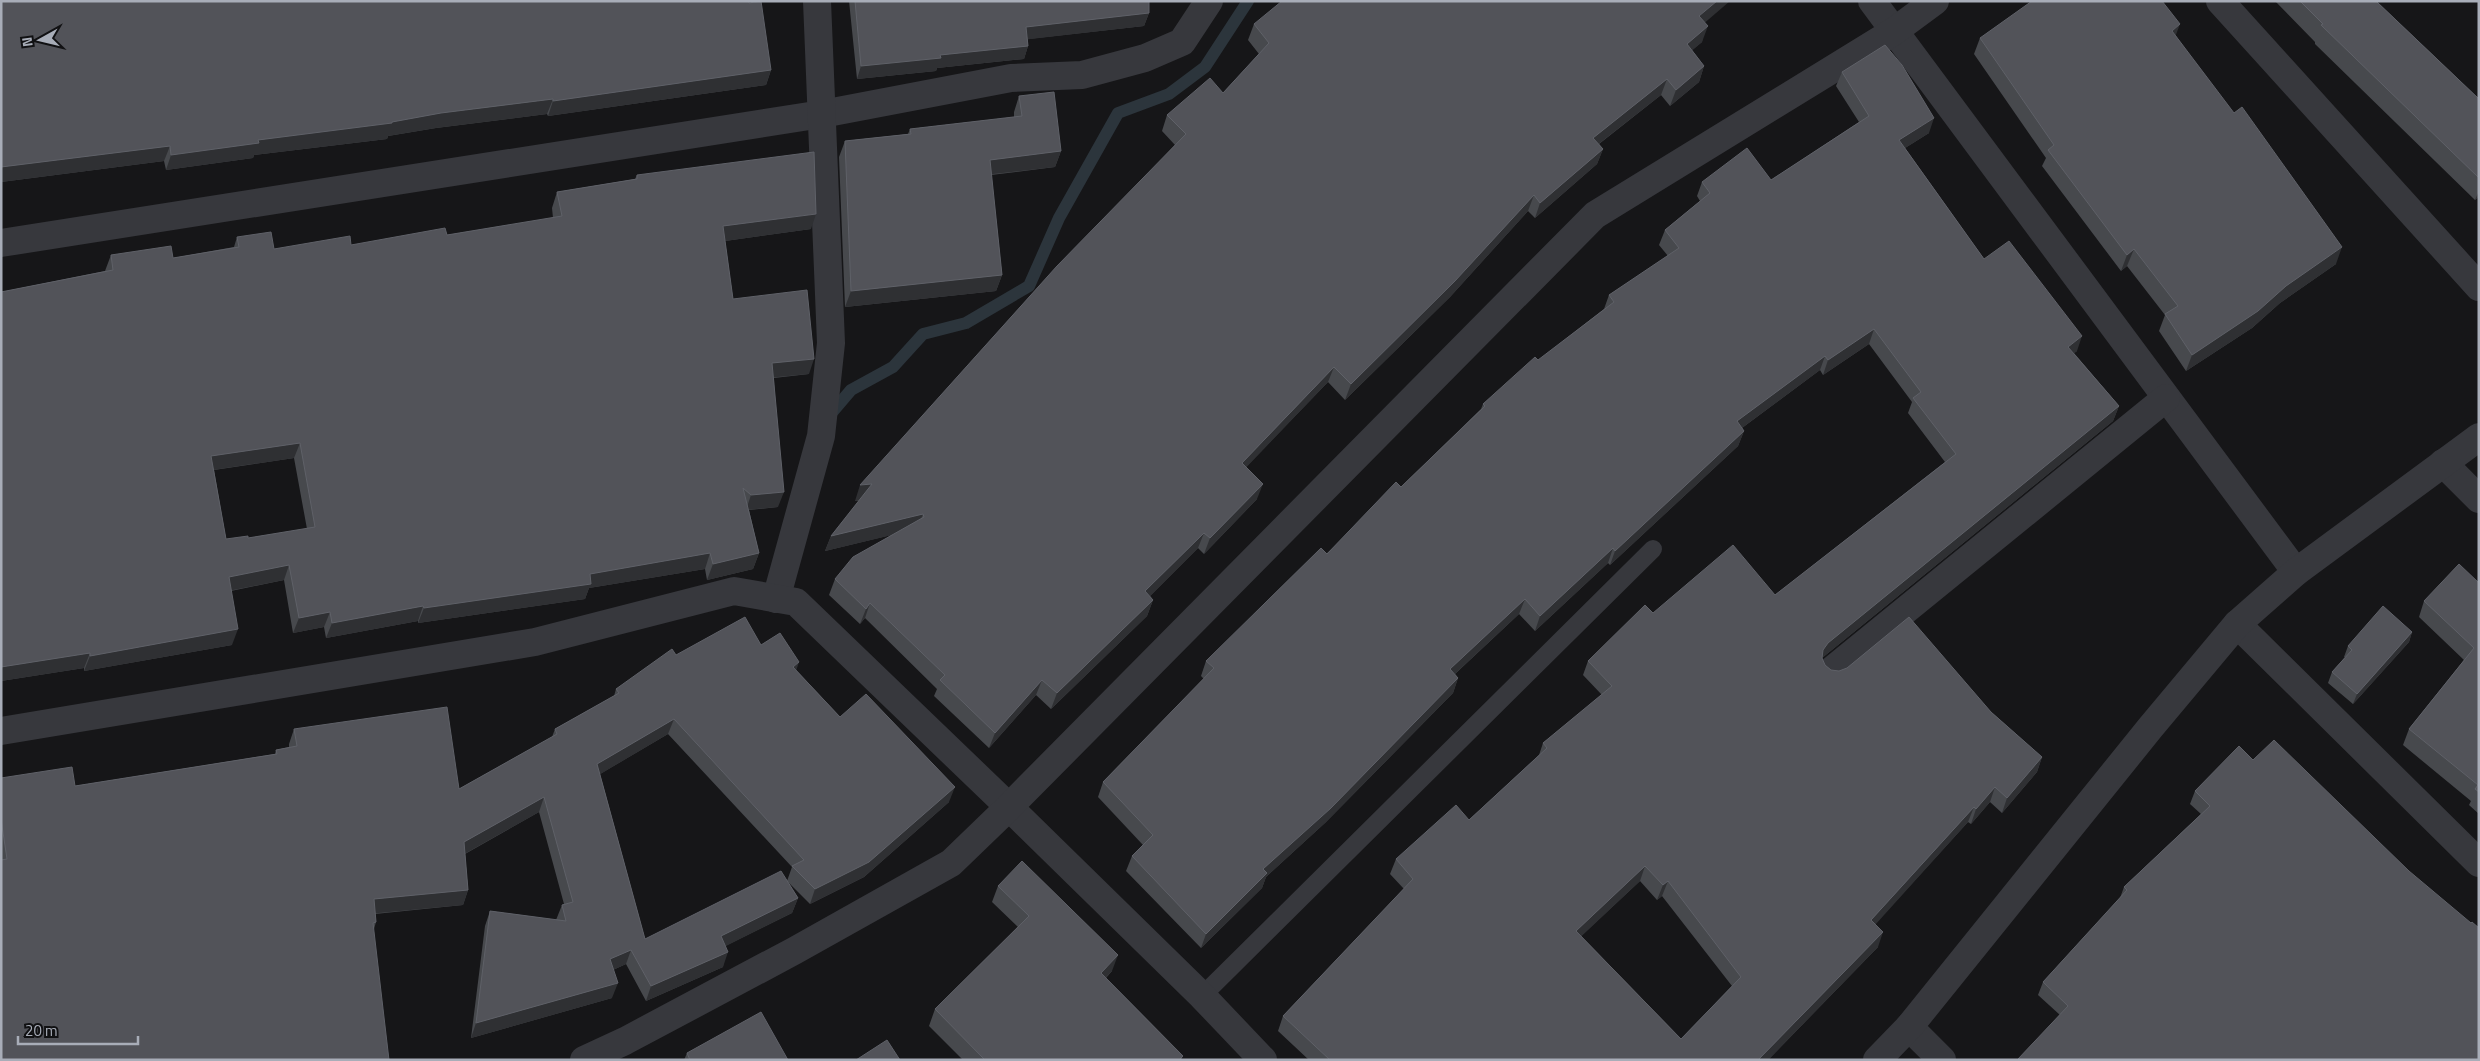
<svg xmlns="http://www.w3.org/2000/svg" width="2480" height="1061" viewBox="0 0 2480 1061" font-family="'Titillium Web',sans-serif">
	<rect width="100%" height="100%" fill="#161618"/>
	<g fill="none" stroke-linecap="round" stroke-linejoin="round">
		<!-- stream -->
		<path stroke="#2c353c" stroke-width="12" d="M 828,417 L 851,390 L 893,367 L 923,334 L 966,323 L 1029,286 L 1059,218 L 1118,113 L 1169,94 L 1205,67 L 1248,1"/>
		<!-- service -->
		<path stroke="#37383d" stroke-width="18" d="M 1202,996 L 1653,549"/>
		<!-- minor -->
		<g stroke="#37383d" stroke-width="28">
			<path d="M 1872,1 L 2296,572"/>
			<path d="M 2220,1 L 2479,287"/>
			<path d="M 1,243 L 822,114 L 1011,78 L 1082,75 L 1145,58 L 1182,42 L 1209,1"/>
			<path d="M 2443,463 L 2479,499"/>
			<path d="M 776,599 L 821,436 L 831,343 L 817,1"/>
			<path d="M 2237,624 L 2479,863"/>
			<path d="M 1832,670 L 2166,398"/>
			<path d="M 1,731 L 535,642 L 734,591 L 796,602 L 1009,807 L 1202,996 L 1263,1060"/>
			<path d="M 1909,1027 L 1942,1060"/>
			<path d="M 584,1060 L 625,1041 L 794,951 L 951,863 L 1009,807 L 1595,215 L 1893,32 L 1935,1"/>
		</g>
		<!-- tertiary -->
		<path stroke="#37383d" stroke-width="28" d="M 1877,1060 L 1909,1027 L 2150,728 L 2237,624 L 2296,572 L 2479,437"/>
	</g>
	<!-- wall -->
	<g fill="#47494d" fill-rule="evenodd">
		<path d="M 1,1 L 771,70 L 766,85 L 548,116 L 547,114 L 436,128 L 388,136 L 387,139 L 254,155 L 253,158 L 166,170 L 164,161 L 1,182 Z"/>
		<path d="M 849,1 L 1149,1 L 1149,13 L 1144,26 L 1028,39 L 1028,46 L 1024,59 L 937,68 L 936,71 L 857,79 Z"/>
		<path d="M 2275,1 L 2376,1 L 2479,99 L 2479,197 L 2475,200 L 2315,44 L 2315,42 Z"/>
		<path d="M 1705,23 L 1702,42 L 1692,50 L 1704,66 L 1699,82 L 1670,106 L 1661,95 L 1599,144 L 1603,149 L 1597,164 L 1535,218 L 1528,211 L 1450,297 L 1345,400 L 1328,382 L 1246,467 L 1257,499 L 1204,554 L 1198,548 L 1150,596 L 1153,600 L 1147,616 L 1051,709 L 1036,695 L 989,748 L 934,696 L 937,689 L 865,618 L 860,624 L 829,595 L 835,579 L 891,535 L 825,551 L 831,536 L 859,501 L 855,501 L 1175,145 L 1162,131 L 1167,115 L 1223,93 L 1259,54 L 1248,40 L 1254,24 Z"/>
		<path d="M 2176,36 L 2336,264 L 2280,303 L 2252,328 L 2186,371 L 2159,331 L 2165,315 L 2127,266 L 2121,271 L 2042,166 L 2046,158 L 1974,54 L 1980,38 Z"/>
		<path d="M 1842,72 L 1929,133 L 1905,148 L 1984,259 L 2077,351 L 2074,353 L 2119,406 L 2113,421 L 1822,658 L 1825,665 L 1831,670 L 1991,712 L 2042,757 L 2037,772 L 2002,813 L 1990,802 L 1971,824 L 1968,822 L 1875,924 L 1878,947 L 1768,1060 L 1309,1060 L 1278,1031 L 1283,1016 L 1404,889 L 1390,874 L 1396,859 L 1469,820 L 1539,755 L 1543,743 L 1602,695 L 1583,675 L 1588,661 L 1653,613 L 1775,595 L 1945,462 L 1908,413 L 1912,402 L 1869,344 L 1823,375 L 1820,370 L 1742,428 L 1744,431 L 1738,446 L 1610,565 L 1608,563 L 1535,631 L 1519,614 L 1455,674 L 1458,678 L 1453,693 L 1326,822 L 1266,877 L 1262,888 L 1201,948 L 1126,871 L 1132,856 L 1143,845 L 1098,797 L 1103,782 L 1204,679 L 1201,676 L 1206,661 L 1401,487 L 1481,409 L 1483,404 L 1604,309 L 1609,295 L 1668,256 L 1659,245 L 1665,230 L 1700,201 L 1697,196 L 1702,182 L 1771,180 L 1859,122 L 1836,86 ZM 1640,881 L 1657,900 L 1662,896 L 1732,986 L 1681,1039 L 1581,936 Z"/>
		<path d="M 1019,96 L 1061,151 L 1055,167 L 991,175 L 1002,275 L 996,291 L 845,307 L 839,157 L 845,141 L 908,134 L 910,129 L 1014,117 L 1014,112 Z"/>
		<path d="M 637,175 L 811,229 L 725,241 L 733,299 L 809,374 L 774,378 L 778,507 L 749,510 L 759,553 L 753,569 L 707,580 L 705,569 L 589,588 L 585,599 L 418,623 L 418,621 L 326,638 L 324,627 L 293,633 L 284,580 L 231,591 L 232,645 L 84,671 L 84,668 L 1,681 L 1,292 L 105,271 L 111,255 L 173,258 L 234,247 L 237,237 L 274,249 L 351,245 L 447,235 L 553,218 L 552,208 L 557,192 L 635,179 ZM 294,458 L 307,529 L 248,538 L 226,539 L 214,470 Z"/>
		<path d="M 2479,583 L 2479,814 L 2469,805 L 2471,801 L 2403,745 L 2409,729 L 2464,660 L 2419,617 L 2424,601 Z"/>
		<path d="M 2412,632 L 2409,642 L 2353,704 L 2328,683 L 2332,672 L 2345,657 L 2344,657 L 2348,646 Z"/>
		<path d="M 761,645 L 796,670 L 840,717 L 949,802 L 864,877 L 810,904 L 787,881 L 798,898 L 792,913 L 725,946 L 723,967 L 646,1001 L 626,964 L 613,970 L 612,998 L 471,1038 L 485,926 L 490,911 L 556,920 L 562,905 L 564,904 L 539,812 L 465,854 L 468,890 L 463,905 L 375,914 L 376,922 L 374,929 L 1,1060 L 1,778 L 75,786 L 275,754 L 276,750 L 289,747 L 289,744 L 294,729 L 459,789 L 552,737 L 555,729 L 614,696 L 616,689 L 676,655 ZM 668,734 L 792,867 L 787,881 L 645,939 L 600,774 Z"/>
		<path d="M 2195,791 L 2479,1060 L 2018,1060 L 2060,1015 L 2038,995 L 2043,982 L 2120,898 L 2124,887 L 2201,814 L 2190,804 Z"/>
		<path d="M 998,886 L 1112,971 L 1106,978 L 1183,1056 L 1181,1060 L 963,1060 L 929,1026 L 935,1009 L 1018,927 L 992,902 Z"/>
		<path d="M 687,1053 L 788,1060 L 684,1060 Z"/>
	</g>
	<!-- shaded-wall -->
	<g fill="#2f3033">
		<path d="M 1717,1 L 1730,1 L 1694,32 L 1699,16 Z"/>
		<path d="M 1149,13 L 1144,26 L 1022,40 L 1026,27 Z"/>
		<path d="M 2180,24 L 2174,40 L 2172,31 Z"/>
		<path d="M 1708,26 L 1702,42 L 1681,60 L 1687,44 Z"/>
		<path d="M 1028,46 L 1024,59 L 937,68 L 936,71 L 857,79 L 861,66 L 940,55 Z"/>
		<path d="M 1704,66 L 1699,82 L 1670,106 L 1676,90 Z"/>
		<path d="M 771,70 L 766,85 L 548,116 L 553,101 Z"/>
		<path d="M 1667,79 L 1661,95 L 1587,153 L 1593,138 Z"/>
		<path d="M 553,99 L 547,114 L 436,128 L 388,136 L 387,139 L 254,155 L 253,158 L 166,170 L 171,155 L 258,140 L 392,122 L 441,113 Z"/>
		<path d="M 1934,118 L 1929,133 L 1894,155 L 1899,140 Z"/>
		<path d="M 170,146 L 164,161 L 1,182 L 1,167 Z"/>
		<path d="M 1603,149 L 1597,164 L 1535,218 L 1540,203 Z"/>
		<path d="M 1061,151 L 1055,167 L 984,175 L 990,160 Z"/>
		<path d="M 2479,191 L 2479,197 L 2475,200 Z"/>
		<path d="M 1534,195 L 1528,211 L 1450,297 L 1345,400 L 1351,384 Z"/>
		<path d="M 816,214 L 811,229 L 718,242 L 723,226 Z"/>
		<path d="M 2342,247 L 2336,264 L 2280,303 L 2252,328 L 2186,371 L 2192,355 L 2286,286 Z"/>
		<path d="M 2134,249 L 2127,266 L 2121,271 L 2127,255 Z"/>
		<path d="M 1002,275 L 996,291 L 845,307 L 851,291 Z"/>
		<path d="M 1874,329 L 1869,344 L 1823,375 L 1828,360 Z"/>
		<path d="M 2082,336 L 2077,351 L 2063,362 L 2068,347 Z"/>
		<path d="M 1825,356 L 1820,370 L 1731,436 L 1737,421 Z"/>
		<path d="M 814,359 L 809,374 L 767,378 L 772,363 Z"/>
		<path d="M 1334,367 L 1328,382 L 1236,478 L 1242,463 Z"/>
		<path d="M 2119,406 L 2113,421 L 1822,658 L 1823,650 L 1828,643 Z"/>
		<path d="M 1744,431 L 1738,446 L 1610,565 L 1615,551 Z"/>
		<path d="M 300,443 L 294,458 L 206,471 L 211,456 Z"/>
		<path d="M 872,484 L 866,500 L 855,501 L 860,485 Z"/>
		<path d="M 1263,484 L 1257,499 L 1204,554 L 1210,538 Z"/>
		<path d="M 784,492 L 778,507 L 746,510 L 751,495 Z"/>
		<path d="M 923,514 L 917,529 L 825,551 L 831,536 Z"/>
		<path d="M 1204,533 L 1198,548 L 1139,607 L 1145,591 Z"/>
		<path d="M 1613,548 L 1608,563 L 1535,631 L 1540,616 Z"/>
		<path d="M 710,553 L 705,569 L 589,588 L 585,599 L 418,623 L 424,608 L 590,574 Z"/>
		<path d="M 759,553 L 753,569 L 707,580 L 713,564 Z"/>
		<path d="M 289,565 L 284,580 L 223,592 L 229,577 Z"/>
		<path d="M 1525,599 L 1519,614 L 1444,684 L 1450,669 Z"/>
		<path d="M 1153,600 L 1147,616 L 1051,709 L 1057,693 Z"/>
		<path d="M 870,603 L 865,618 L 860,624 L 866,609 Z"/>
		<path d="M 423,606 L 418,621 L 326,638 L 332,623 Z"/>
		<path d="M 330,612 L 324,627 L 293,633 L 299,618 Z"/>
		<path d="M 238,629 L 232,645 L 84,671 L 90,656 Z"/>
		<path d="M 2412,632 L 2409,642 L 2353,704 L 2357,694 Z"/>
		<path d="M 90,653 L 84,668 L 1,681 L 1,667 Z"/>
		<path d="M 799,662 L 794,677 L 793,667 Z"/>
		<path d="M 1458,678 L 1453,693 L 1326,822 L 1266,877 L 1262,888 L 1201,948 L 1206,934 L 1263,869 Z"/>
		<path d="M 1042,680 L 1036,695 L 989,748 L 995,733 Z"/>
		<path d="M 674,719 L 668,734 L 592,779 L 597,764 Z"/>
		<path d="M 2042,757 L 2037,772 L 2002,813 L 2007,798 Z"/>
		<path d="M 955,787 L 949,802 L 864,877 L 810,904 L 815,889 Z"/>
		<path d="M 1995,787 L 1990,802 L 1971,824 L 1976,809 Z"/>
		<path d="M 544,797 L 539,812 L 459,857 L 464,842 Z"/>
		<path d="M 1974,807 L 1968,822 L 1866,935 L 1871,920 Z"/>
		<path d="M 1645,866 L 1640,881 L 1571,946 L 1576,931 Z"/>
		<path d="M 1668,881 L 1662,896 L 1657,900 L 1663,885 Z"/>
		<path d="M 468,890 L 463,905 L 368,914 L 374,899 Z"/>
		<path d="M 798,898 L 792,913 L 716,951 L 721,936 Z"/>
		<path d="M 1883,932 L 1878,947 L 1768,1060 L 1758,1060 Z"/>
		<path d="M 631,950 L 626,964 L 604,974 L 610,959 Z"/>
		<path d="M 728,952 L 723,967 L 646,1001 L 651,986 Z"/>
		<path d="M 1118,955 L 1112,971 L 1095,989 L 1101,973 Z"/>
		<path d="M 618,983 L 612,998 L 471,1038 L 476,1023 Z"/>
	</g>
	<!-- building -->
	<g fill="#525359" stroke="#5f6168" fill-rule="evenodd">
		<path d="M 1,1 L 749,1 L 749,3 L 761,1 L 771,70 L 553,101 L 553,99 L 441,113 L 392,122 L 392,123 L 258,140 L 259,143 L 171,155 L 170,146 L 1,167 Z"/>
		<path d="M 855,1 L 1149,1 L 1149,13 L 1026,27 L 1028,46 L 940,55 L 941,58 L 861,66 Z"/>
		<path d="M 1282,1 L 1717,1 L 1699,16 L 1708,26 L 1687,44 L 1704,66 L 1676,90 L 1667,79 L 1593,138 L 1603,149 L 1540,203 L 1534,195 L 1455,281 L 1351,384 L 1334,367 L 1242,463 L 1263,484 L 1210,538 L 1204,533 L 1145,591 L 1153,600 L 1057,693 L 1042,680 L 995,733 L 940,680 L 945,675 L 870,603 L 866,609 L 835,579 L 853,557 L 924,517 L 923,514 L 831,536 L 872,484 L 860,485 L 1057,266 L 1186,134 L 1167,115 L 1210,78 L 1223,93 L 1269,43 L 1254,24 Z"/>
		<path d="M 2032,1 L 2162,1 L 2180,24 L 2172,31 L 2234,113 L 2242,107 L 2342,247 L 2286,286 L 2258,311 L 2192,355 L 2165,314 L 2178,306 L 2134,249 L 2127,255 L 2048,150 L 2054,145 L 1980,38 Z"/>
		<path d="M 2300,1 L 2376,1 L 2479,99 L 2479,178 L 2321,25 L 2323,24 Z"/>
		<path d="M 1885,45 L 1902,65 L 1934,118 L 1899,140 L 1984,259 L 2009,241 L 2082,336 L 2068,347 L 2119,406 L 1828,643 L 1823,650 L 1822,658 L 1825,665 L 1831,670 L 1839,671 L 1847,668 L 1909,617 L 1991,712 L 2042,757 L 2007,798 L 1995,787 L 1976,809 L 1974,807 L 1871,920 L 1883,932 L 1758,1060 L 1330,1060 L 1283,1016 L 1413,879 L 1396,859 L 1456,805 L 1469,820 L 1547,748 L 1543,743 L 1612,686 L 1588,661 L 1645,605 L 1653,613 L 1733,545 L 1775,595 L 1956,454 L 1913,398 L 1921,392 L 1874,329 L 1828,360 L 1825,356 L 1737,421 L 1744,431 L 1615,551 L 1613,548 L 1540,616 L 1525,599 L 1450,669 L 1458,678 L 1331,808 L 1263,869 L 1267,873 L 1206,934 L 1132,856 L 1153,835 L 1103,782 L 1214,668 L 1206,661 L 1321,548 L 1327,554 L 1396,482 L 1401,487 L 1485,406 L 1483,404 L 1535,357 L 1538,360 L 1614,302 L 1609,295 L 1679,248 L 1665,230 L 1710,193 L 1702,182 L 1747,148 L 1771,180 L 1869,116 L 1842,72 ZM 1645,866 L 1663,885 L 1668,881 L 1741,977 L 1681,1039 L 1576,931 Z"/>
		<path d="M 1054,92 L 1061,151 L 990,160 L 1002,275 L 851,291 L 845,141 L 911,134 L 910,129 L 1022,116 L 1019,96 Z"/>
		<path d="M 814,152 L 816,214 L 723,226 L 733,299 L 807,290 L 814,359 L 772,363 L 784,492 L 751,495 L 743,488 L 759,553 L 713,564 L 710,553 L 590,574 L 591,584 L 424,608 L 423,606 L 332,623 L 330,612 L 299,618 L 289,565 L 229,577 L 238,629 L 90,656 L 90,653 L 1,667 L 1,292 L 113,270 L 111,255 L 171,246 L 173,258 L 239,247 L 237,237 L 271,232 L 274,249 L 350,236 L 351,245 L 445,228 L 447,235 L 562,216 L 557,192 L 637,179 L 637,175 ZM 300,443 L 315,527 L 248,538 L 248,536 L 226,539 L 211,456 Z"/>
		<path d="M 2459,564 L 2479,583 L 2479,792 L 2475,789 L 2478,785 L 2409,729 L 2474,648 L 2424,601 Z"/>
		<path d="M 2383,606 L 2412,632 L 2357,694 L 2332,672 L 2352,650 L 2348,646 Z"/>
		<path d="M 745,617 L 761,645 L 780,633 L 799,662 L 793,667 L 840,717 L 866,694 L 955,787 L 869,862 L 815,889 L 792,866 L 804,860 L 674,719 L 597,764 L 645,939 L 781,871 L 798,898 L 721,936 L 728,952 L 651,986 L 631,950 L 610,959 L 618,983 L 476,1023 L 490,911 L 566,921 L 562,905 L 573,902 L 544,797 L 464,842 L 468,890 L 374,899 L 376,922 L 373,923 L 389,1060 L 1,1060 L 1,860 L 7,859 L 1,819 L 1,778 L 72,767 L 75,786 L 277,754 L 276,750 L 297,746 L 294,729 L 447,707 L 459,789 L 557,734 L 555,729 L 619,693 L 616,689 L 672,649 L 676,655 Z"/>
		<path d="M 2274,740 L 2409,871 L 2471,923 L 2472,922 L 2479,928 L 2479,1060 L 2019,1060 L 2018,1059 L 2068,1006 L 2043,982 L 2127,890 L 2124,887 L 2210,806 L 2195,791 L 2239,746 L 2253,760 Z"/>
		<path d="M 1022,861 L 1118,955 L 1101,973 L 1183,1056 L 1179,1060 L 985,1060 L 935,1009 L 1029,916 L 998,886 Z"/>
		<path d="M 761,1012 L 788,1060 L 690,1060 L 687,1053 Z"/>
		<path d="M 887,1040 L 900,1060 L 856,1060 Z"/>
	</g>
	<!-- border -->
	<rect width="2480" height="1061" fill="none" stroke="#a8adb8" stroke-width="5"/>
	<!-- north arrow -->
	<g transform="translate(40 40) rotate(262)" stroke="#111113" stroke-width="4" paint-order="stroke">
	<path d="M0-4L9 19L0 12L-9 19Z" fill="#a8adb8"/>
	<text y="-8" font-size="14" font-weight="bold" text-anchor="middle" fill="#a8adb8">N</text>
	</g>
	<!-- scale -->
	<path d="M18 1036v8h120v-8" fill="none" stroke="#a8adb8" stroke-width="2.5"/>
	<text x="25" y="1036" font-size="15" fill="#a8adb8" stroke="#111113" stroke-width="4" paint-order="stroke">20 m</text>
</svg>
